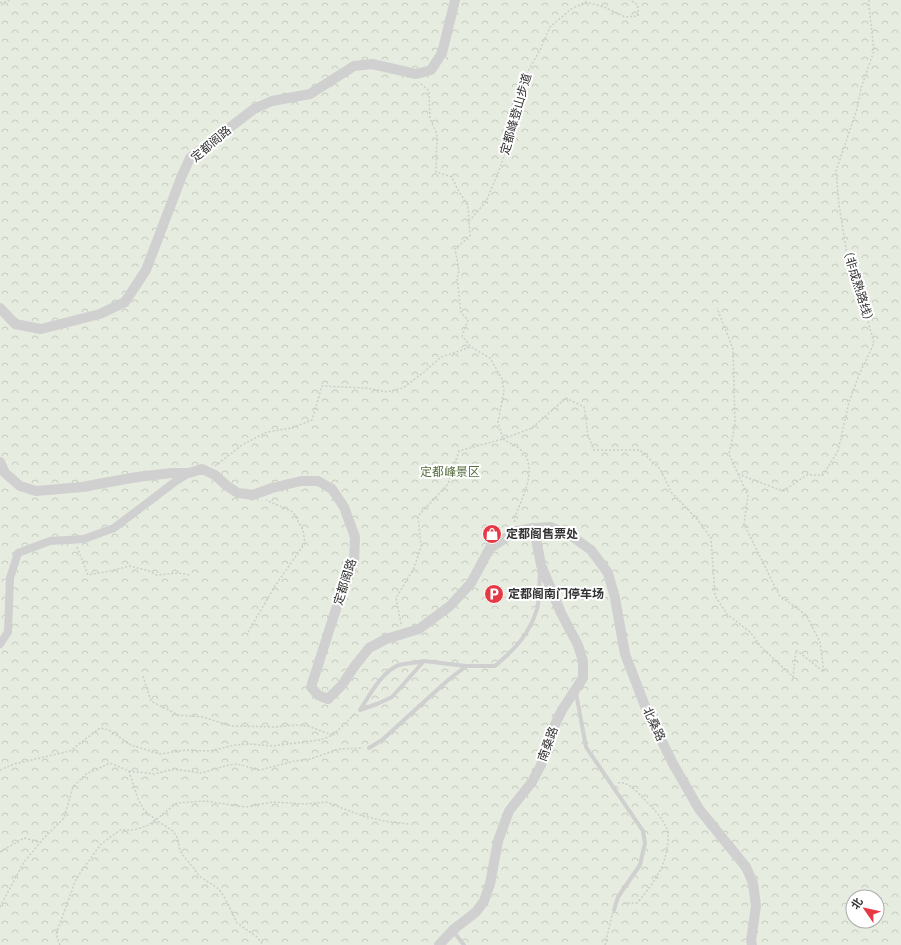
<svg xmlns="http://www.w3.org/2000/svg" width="901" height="945" viewBox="0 0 901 945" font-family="Signika,'Noto Sans SC',sans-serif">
	<defs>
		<pattern id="park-crowns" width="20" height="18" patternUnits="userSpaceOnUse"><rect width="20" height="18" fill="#e6ecdf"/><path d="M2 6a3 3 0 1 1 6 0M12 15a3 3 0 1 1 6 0" fill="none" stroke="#c6cbc0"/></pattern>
		<pattern id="building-back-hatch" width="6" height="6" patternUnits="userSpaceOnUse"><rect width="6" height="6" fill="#1a1a1a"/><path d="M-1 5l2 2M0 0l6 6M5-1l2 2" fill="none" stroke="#333"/></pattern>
	</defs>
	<rect width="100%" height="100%" fill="#fff"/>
	<!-- park -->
	<path fill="url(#park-crowns)" fill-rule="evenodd" d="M 0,0 L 901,0 L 901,945 L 0,945 ZM 853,897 L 877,897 L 877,921 L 853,921 Z"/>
	<!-- building -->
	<path fill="url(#building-back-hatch)" d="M 494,526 L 500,532 L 488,542 L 483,537 Z"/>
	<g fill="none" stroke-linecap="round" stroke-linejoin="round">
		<!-- path -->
		<g stroke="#cdcdcd" stroke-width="1.5" stroke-dasharray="2 2" stroke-linecap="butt">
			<path d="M 0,3 L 11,0"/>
			<path d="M 469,221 L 486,202 L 500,168 L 520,109 L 527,73 L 540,50 L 550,27 L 571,9 L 586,2 L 604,7 L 625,17 L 638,16 L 638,5 L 630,0"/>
			<path d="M 503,439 L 532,428 L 566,398 L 584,407 L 588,435 L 594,450 L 640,450 L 660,469 L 672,493 L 697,519 L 711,538 L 715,596 L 727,614 L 751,633 L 761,647 L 793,677 L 796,650 L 824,672 L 820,642 L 806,615 L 779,595 L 744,524 L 748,496 L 729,454 L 735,425 L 733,349 L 717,308"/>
			<path d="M 503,439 C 509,443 517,446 522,451 C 539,469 521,500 514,519 L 515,522"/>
			<path d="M 215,466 L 242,445 L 267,432 L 292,428 L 312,420 L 322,386 L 366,388 L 387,392 L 403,388 L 424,372 L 441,357 L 471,347"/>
			<path d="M 738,474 L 783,491 L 807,475 L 823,475 L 838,451 L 849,402 L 859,375 L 874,343 L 857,282 L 848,261 L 839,205 L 836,171 L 857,109 L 861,88 L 874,51 L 869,6 L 869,0"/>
			<path d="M 77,547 L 88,575 L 105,572 L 130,566 L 149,571 L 157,575 L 179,573 L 189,575"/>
			<path d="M 401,624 L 396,598 L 414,568 L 421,547 L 418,516 L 448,484 L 459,451 L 503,439 L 498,422 L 504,391 L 502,379 L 490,358 L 471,347 L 462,336 L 468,320 L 461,313 L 457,278 L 459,271 L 455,249 L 470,236 L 468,206 L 457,188 L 452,177 L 436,172 L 437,134 L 430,119 L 429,91 L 419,82"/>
			<path d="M 248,632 L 275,586 L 305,543 L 303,530 L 293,512 L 266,500"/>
			<path d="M 143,676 L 151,701 L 178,715 L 203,717 L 231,726 L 275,727 L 296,725 L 308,726 L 332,735"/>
			<path d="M 0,770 L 14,764 L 70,751 L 100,728 L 109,730 L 131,745 L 160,754 L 186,750 L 209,751 L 235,745 L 250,744 L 273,746 L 320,740 L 333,735 L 355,714"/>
			<path d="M 129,771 L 138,799 L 144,810 L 156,820 L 173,831 L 178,839 L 180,851 L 185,858 L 193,867 L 199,876 L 219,889 L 226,900 L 237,923 L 257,937 L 263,945"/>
			<path d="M 618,783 C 628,781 636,791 643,798 C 652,807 662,817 667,829 C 669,833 668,837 668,841 C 666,867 653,884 637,903 L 622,903"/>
			<path d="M 0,852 L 24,838 L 40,842"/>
			<path d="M 0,907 L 24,862 L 44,838 L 64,818 L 73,787 L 86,774 L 110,763 L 129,771 L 155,774 L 174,769 L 201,773 L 229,765 L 237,764 L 260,770 L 295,761 L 310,759 L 339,749 L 363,748"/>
			<path d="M 60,945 L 56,934 L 76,879 L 101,844 L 120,830 L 134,830 L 149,825 L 177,803 L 205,801 L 246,807 L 272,802 L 306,804 L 326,802 L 363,816 L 385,821 L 409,824"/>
			<path d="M 605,945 L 612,915"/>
		</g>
		<!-- service -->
		<g stroke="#d0d0d0" stroke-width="4">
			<path d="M 424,661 C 416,663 407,663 399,665 C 382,671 369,696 360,710 L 377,704 L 392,697 L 424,661 L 466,666 L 495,666 C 515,649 529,635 537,609 C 540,598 539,583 540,572"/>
			<path d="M 576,693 L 586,747 L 643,831 L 645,843 L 640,865 L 618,897 L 614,910"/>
			<path d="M 369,748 L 382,740 L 447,681 L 466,666"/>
			<path d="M 453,931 L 464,945"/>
		</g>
		<!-- minor -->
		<path stroke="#d0d0d0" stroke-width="8" d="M 0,644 L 8,632 L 10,578 L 18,553 L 50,541 L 84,539 L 114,528 L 176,481 L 189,473"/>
		<!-- tertiary -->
		<g stroke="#d0d0d0" stroke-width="10">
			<path d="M 0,308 L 15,324 L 41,329 L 100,314 L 125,302 L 146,270 L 181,178 L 190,158 L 254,109 L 272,101 L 310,94 L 354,66 L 372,64 L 416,74 L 431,70 L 442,53 L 455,0"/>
			<path d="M 0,462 L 5,473 L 20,486 L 36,491 L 82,487 L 137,477 L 172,473 L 189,473 L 202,469 L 215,475 L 227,486 L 238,493 L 253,495 L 272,488 L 301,481 L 318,481 L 332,489 L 344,507 L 355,537 L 354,562 L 336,609 L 311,687 L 318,695 L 328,699 L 342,685 L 354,667 L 369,648 L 386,639 L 419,629 L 450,606 L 471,583 L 490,548 L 516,531 L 534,528 L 551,527 L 570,535 L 591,550 L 608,573 L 615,598 L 625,654 L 645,706 L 672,762 L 699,809 L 746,867 L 753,883 L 756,906 L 751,940 L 752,945"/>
			<path d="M 439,945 L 454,929 L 476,912 L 484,901 L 490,884 L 498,841 L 509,811 L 532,782 L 541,765 L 546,743 L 562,710 L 583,678 L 583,661 L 578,645 L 561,613 L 541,565 L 534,528"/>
		</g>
	</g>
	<!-- icons -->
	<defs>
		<symbol id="shop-disc" viewBox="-11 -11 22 22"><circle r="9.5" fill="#e63946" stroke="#fff"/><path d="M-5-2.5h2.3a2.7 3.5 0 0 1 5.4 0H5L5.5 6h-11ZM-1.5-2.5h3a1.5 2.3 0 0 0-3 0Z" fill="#fff"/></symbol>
		<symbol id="parking-disc" viewBox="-11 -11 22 22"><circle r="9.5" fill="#e63946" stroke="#fff"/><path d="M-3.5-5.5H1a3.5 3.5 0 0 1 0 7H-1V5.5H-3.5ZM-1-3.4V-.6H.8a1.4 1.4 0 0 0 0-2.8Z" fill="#fff"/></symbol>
	</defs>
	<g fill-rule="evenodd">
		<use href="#shop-disc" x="481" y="523" width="22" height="22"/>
		<use href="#parking-disc" x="483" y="583" width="22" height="22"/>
	</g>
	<g text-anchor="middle" stroke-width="4" stroke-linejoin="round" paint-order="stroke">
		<!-- street labels -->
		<g font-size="12" fill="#333" stroke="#fff">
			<text transform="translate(516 114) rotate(-74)" y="4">定都峰登山步道</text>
			<text transform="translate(211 144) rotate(-40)" y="4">定都阁路</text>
			<text transform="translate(858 286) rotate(73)" y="4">（非成熟路线）</text>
			<text transform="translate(345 582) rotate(-72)" y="4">定都阁路</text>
			<text transform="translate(654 724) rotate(65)" y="4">北桑路</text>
			<text transform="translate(548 744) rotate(-70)" y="4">南桑路</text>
		</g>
		<!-- park labels -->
		<g font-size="12" fill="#56703f" stroke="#fff">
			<text x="450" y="476">定都峰景区</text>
		</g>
		<!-- poi labels -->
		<g font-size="12" font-weight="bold" fill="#333" stroke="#fff" text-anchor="start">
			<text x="506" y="538">定都阁售票处</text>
			<text x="508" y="598">定都阁南门停车场</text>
		</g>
	</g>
	<!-- north arrow -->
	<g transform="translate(865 909) rotate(304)"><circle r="19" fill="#ffffff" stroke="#adadad"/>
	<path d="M0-3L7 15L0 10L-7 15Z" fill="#e63946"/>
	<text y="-6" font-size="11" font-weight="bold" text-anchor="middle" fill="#333333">北</text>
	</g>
</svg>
